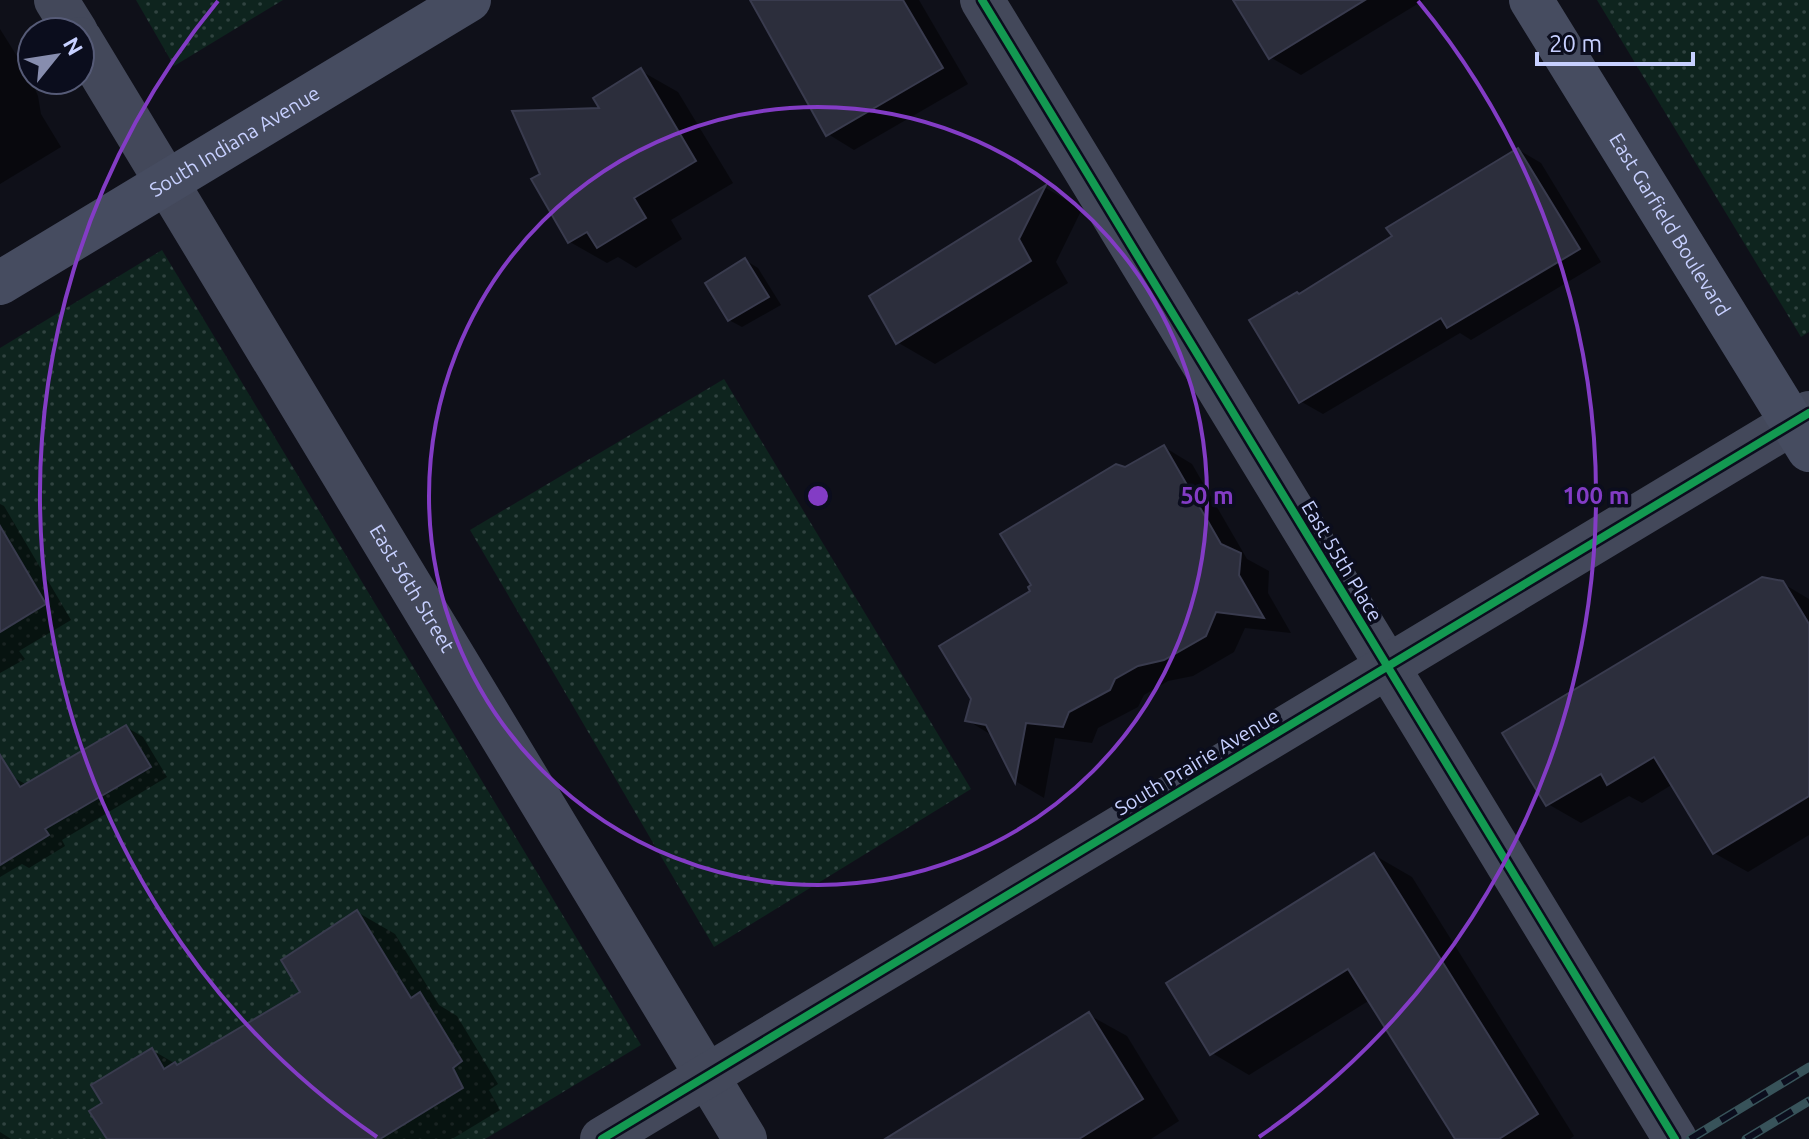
<svg xmlns="http://www.w3.org/2000/svg" width="1809" height="1139" viewBox="0 0 1809 1139" font-family="Ubuntu,sans-serif">
	<defs>
		<pattern id="grass-dots" width="8" height="8" patternUnits="userSpaceOnUse" patternTransform="scale(2)"><rect width="8" height="8" fill="#0e241e"/><path d="M2 2h.1M6 6h.1" fill="none" stroke="#304340" stroke-width="1.8" stroke-linecap="round"/></pattern>
	</defs>
	<rect width="100%" height="100%" fill="#0f1019"/>
	<!-- grass -->
	<g fill="url(#grass-dots)">
		<path d="M 136,0 L 283,0 L 174,66 Z"/>
		<path d="M 1597,0 L 1809,0 L 1809,332 L 1801,337 Z"/>
		<path d="M 162,250 L 641,1045 L 485,1139 L 0,1139 L 0,348 Z"/>
		<path d="M 724,379 L 971,789 L 714,947 L 470,530 Z"/>
	</g>
	<!-- shadow -->
	<g fill="#0007">
		<path d="M 752,0 L 919,0 L 968,84 L 854,150 L 828,134 Z"/>
		<path d="M 1236,0 L 1424,0 L 1301,75 L 1270,57 Z"/>
		<path d="M 0,29 L 30,77 L 38,96 L 41,114 L 61,147 L 0,184 Z"/>
		<path d="M 641,71 L 678,92 L 733,183 L 671,220 L 682,239 L 636,268 L 618,257 L 607,263 L 570,242 L 543,175 Z"/>
		<path d="M 1519,150 L 1541,163 L 1601,262 L 1471,340 L 1460,333 L 1323,414 L 1300,401 L 1299,296 L 1394,237 Z"/>
		<path d="M 1046,188 L 1082,209 L 1056,262 L 1068,283 L 935,364 L 897,342 L 871,296 Z"/>
		<path d="M 745,260 L 758,268 L 781,305 L 742,327 L 729,320 Z"/>
		<path d="M 1164,447 L 1192,464 L 1247,559 L 1269,571 L 1268,593 L 1291,633 L 1245,628 L 1234,652 L 1193,676 L 1168,681 L 1144,695 L 1138,707 L 1098,728 L 1092,743 L 1055,738 L 1044,798 L 1017,782 L 993,736 L 967,720 L 1033,591 L 1125,469 Z"/>
		<path d="M 0,504 L 4,506 L 71,620 L 19,651 L 25,659 L 0,673 Z"/>
		<path d="M 1782,583 L 1809,599 L 1809,835 L 1748,872 L 1714,853 L 1673,784 L 1642,803 L 1629,796 L 1581,823 L 1548,804 Z"/>
		<path d="M 126,727 L 143,737 L 167,777 L 62,840 L 65,846 L 29,868 L 22,864 L 0,877 L 0,783 L 11,776 L 27,785 Z"/>
		<path d="M 1374,855 L 1412,877 L 1574,1136 L 1570,1139 L 1458,1139 L 1370,1000 L 1249,1075 L 1212,1053 Z"/>
		<path d="M 357,912 L 395,934 L 439,1005 L 457,1016 L 498,1084 L 489,1090 L 500,1110 L 452,1139 L 109,1139 L 105,1104 L 152,1050 L 179,1066 L 302,992 Z"/>
		<path d="M 1089,1015 L 1127,1036 L 1179,1121 L 1151,1139 L 889,1139 Z"/>
		<path d="M 0,1132 L 11,1139 L 0,1139 Z"/>
	</g>
	<!-- building -->
	<g fill="#2c2e3c" stroke="#393b4e" stroke-width="2">
		<path d="M 750,0 L 903,0 L 943,68 L 826,136 Z"/>
		<path d="M 1233,0 L 1365,0 L 1269,59 Z"/>
		<path d="M 641,68 L 696,161 L 634,198 L 646,218 L 597,248 L 587,232 L 568,243 L 531,179 L 540,174 L 512,111 L 599,108 L 593,98 Z"/>
		<path d="M 1518,148 L 1580,249 L 1447,328 L 1441,318 L 1299,403 L 1249,320 L 1297,292 L 1299,294 L 1392,236 L 1386,228 Z"/>
		<path d="M 1046,185 L 1019,239 L 1031,261 L 896,344 L 869,296 Z"/>
		<path d="M 745,258 L 769,297 L 728,321 L 705,283 Z"/>
		<path d="M 1164,445 L 1221,544 L 1241,553 L 1239,575 L 1264,618 L 1216,612 L 1206,636 L 1164,660 L 1138,666 L 1115,679 L 1110,690 L 1069,712 L 1063,727 L 1026,723 L 1015,783 L 986,725 L 965,721 L 971,699 L 939,646 L 1030,591 L 1028,587 L 1031,585 L 1000,534 L 1116,464 L 1125,467 Z"/>
		<path d="M 0,526 L 46,604 L 0,632 Z"/>
		<path d="M 1762,577 L 1783,581 L 1809,624 L 1809,796 L 1713,854 L 1654,757 L 1607,785 L 1601,774 L 1546,806 L 1502,733 Z"/>
		<path d="M 126,725 L 151,767 L 45,829 L 49,835 L 0,865 L 0,755 L 20,787 Z"/>
		<path d="M 1374,853 L 1538,1114 L 1499,1139 L 1455,1139 L 1348,969 L 1210,1055 L 1166,983 Z"/>
		<path d="M 357,910 L 411,998 L 420,992 L 462,1061 L 453,1068 L 463,1088 L 380,1139 L 107,1139 L 89,1111 L 102,1103 L 91,1085 L 152,1048 L 164,1069 L 175,1062 L 177,1065 L 300,992 L 281,960 Z"/>
		<path d="M 1089,1012 L 1143,1099 L 1079,1139 L 885,1139 Z"/>
	</g>
	<g fill="none" stroke-linecap="round" stroke-linejoin="round">
		<!-- street -->
		<g stroke="#43485a" stroke-width="44">
			<path d="M 56,0 L 76,32"/>
			<path d="M 982,0 L 1675,1139"/>
			<path id="s1" d="M 80,39 L 745,1139"/>
			<path d="M 602,1139 L 1809,413"/>
		</g>
		<!-- secondary -->
		<g stroke="#464c60" stroke-width="44">
			<path id="s2" d="M 1531,0 L 1809,450"/>
			<path id="s3" d="M 0,283 L 469,0"/>
		</g>
		<defs>
			<g id="rail">
				<path d="M 1690,1139 L 1809,1067"/>
				<path d="M 1746,1139 L 1809,1101"/>
			</g>
		</defs>
		<!-- rail casing -->
		<use href="#rail" stroke="#38535a" stroke-width="9"/>
		<!-- rail -->
		<use href="#rail" stroke="#0b0d1d" stroke-width="6" stroke-dasharray="18" stroke-linecap="butt"/>
		<defs>
			<g id="cycleway">
				<path d="M 982,0 L 1675,1139"/>
				<path d="M 602,1139 L 1809,413"/>
			</g>
		</defs>
		<!-- cycleway casing -->
		<use href="#cycleway" stroke="#0b0d1d" stroke-width="13"/>
		<!-- cycleway -->
		<use href="#cycleway" stroke="#139951" stroke-width="8"/>
	</g>
	<!-- distance rings -->
	<g fill="none" stroke="#833cc5" stroke-width="4">
		<circle cx="818" cy="496" r="389"/>
		<path d="M377 1137A778 778 0 0 1 218 1M1418 1A778 778 0 0 1 1259 1137"/>
	</g>
	<g text-anchor="middle" stroke-width="7" stroke-linejoin="round" paint-order="stroke">
		<!-- street labels -->
		<g font-size="20" fill="#c7d0ff" stroke="#0b0d1d">
			<text dy="7" stroke="none"><textPath href="#s3" startOffset="274">South Indiana Avenue</textPath></text>
			<text dy="7" stroke="none"><textPath href="#s2" startOffset="264">East Garfield Boulevard</textPath></text>
			<text transform="translate(1342 561) rotate(59)" y="7">East 55th Place</text>
			<text dy="7" stroke="none"><textPath href="#s1" startOffset="642">East 56th Street</textPath></text>
			<text transform="translate(1197 762) rotate(-31)" y="7">South Prairie Avenue</text>
		</g>
	</g>
	<circle cx="818" cy="496" r="12" fill="#833cc5" stroke="#0b0d1d" stroke-width="4"/>
	<g font-size="24" text-anchor="middle" font-weight="bold" fill="#833cc5" stroke="#0b0d1d" stroke-width="7" stroke-linejoin="round" paint-order="stroke">
		<text x="1207" y="504">50 m</text>
		<text x="1596" y="504">100 m</text>
	</g>
	<!-- north arrow -->
	<g transform="translate(56 56) rotate(60)"><circle r="38" fill="#0b0d1d" stroke="#565b77" stroke-width="2"/>
	<path d="M0-6L14 30L0 20L-14 30Z" fill="#878dae"/>
	<text y="-12" font-size="22" font-weight="bold" text-anchor="middle" fill="#c7d0ff">N</text>
	</g>
	<!-- scale -->
	<path d="M1537 52v12h156v-12" fill="none" stroke="#c7d0ff" stroke-width="4"/>
	<text x="1549" y="52" font-size="24" fill="#c7d0ff" stroke="#0b0d1d" stroke-width="6" paint-order="stroke">20 m</text>
</svg>
